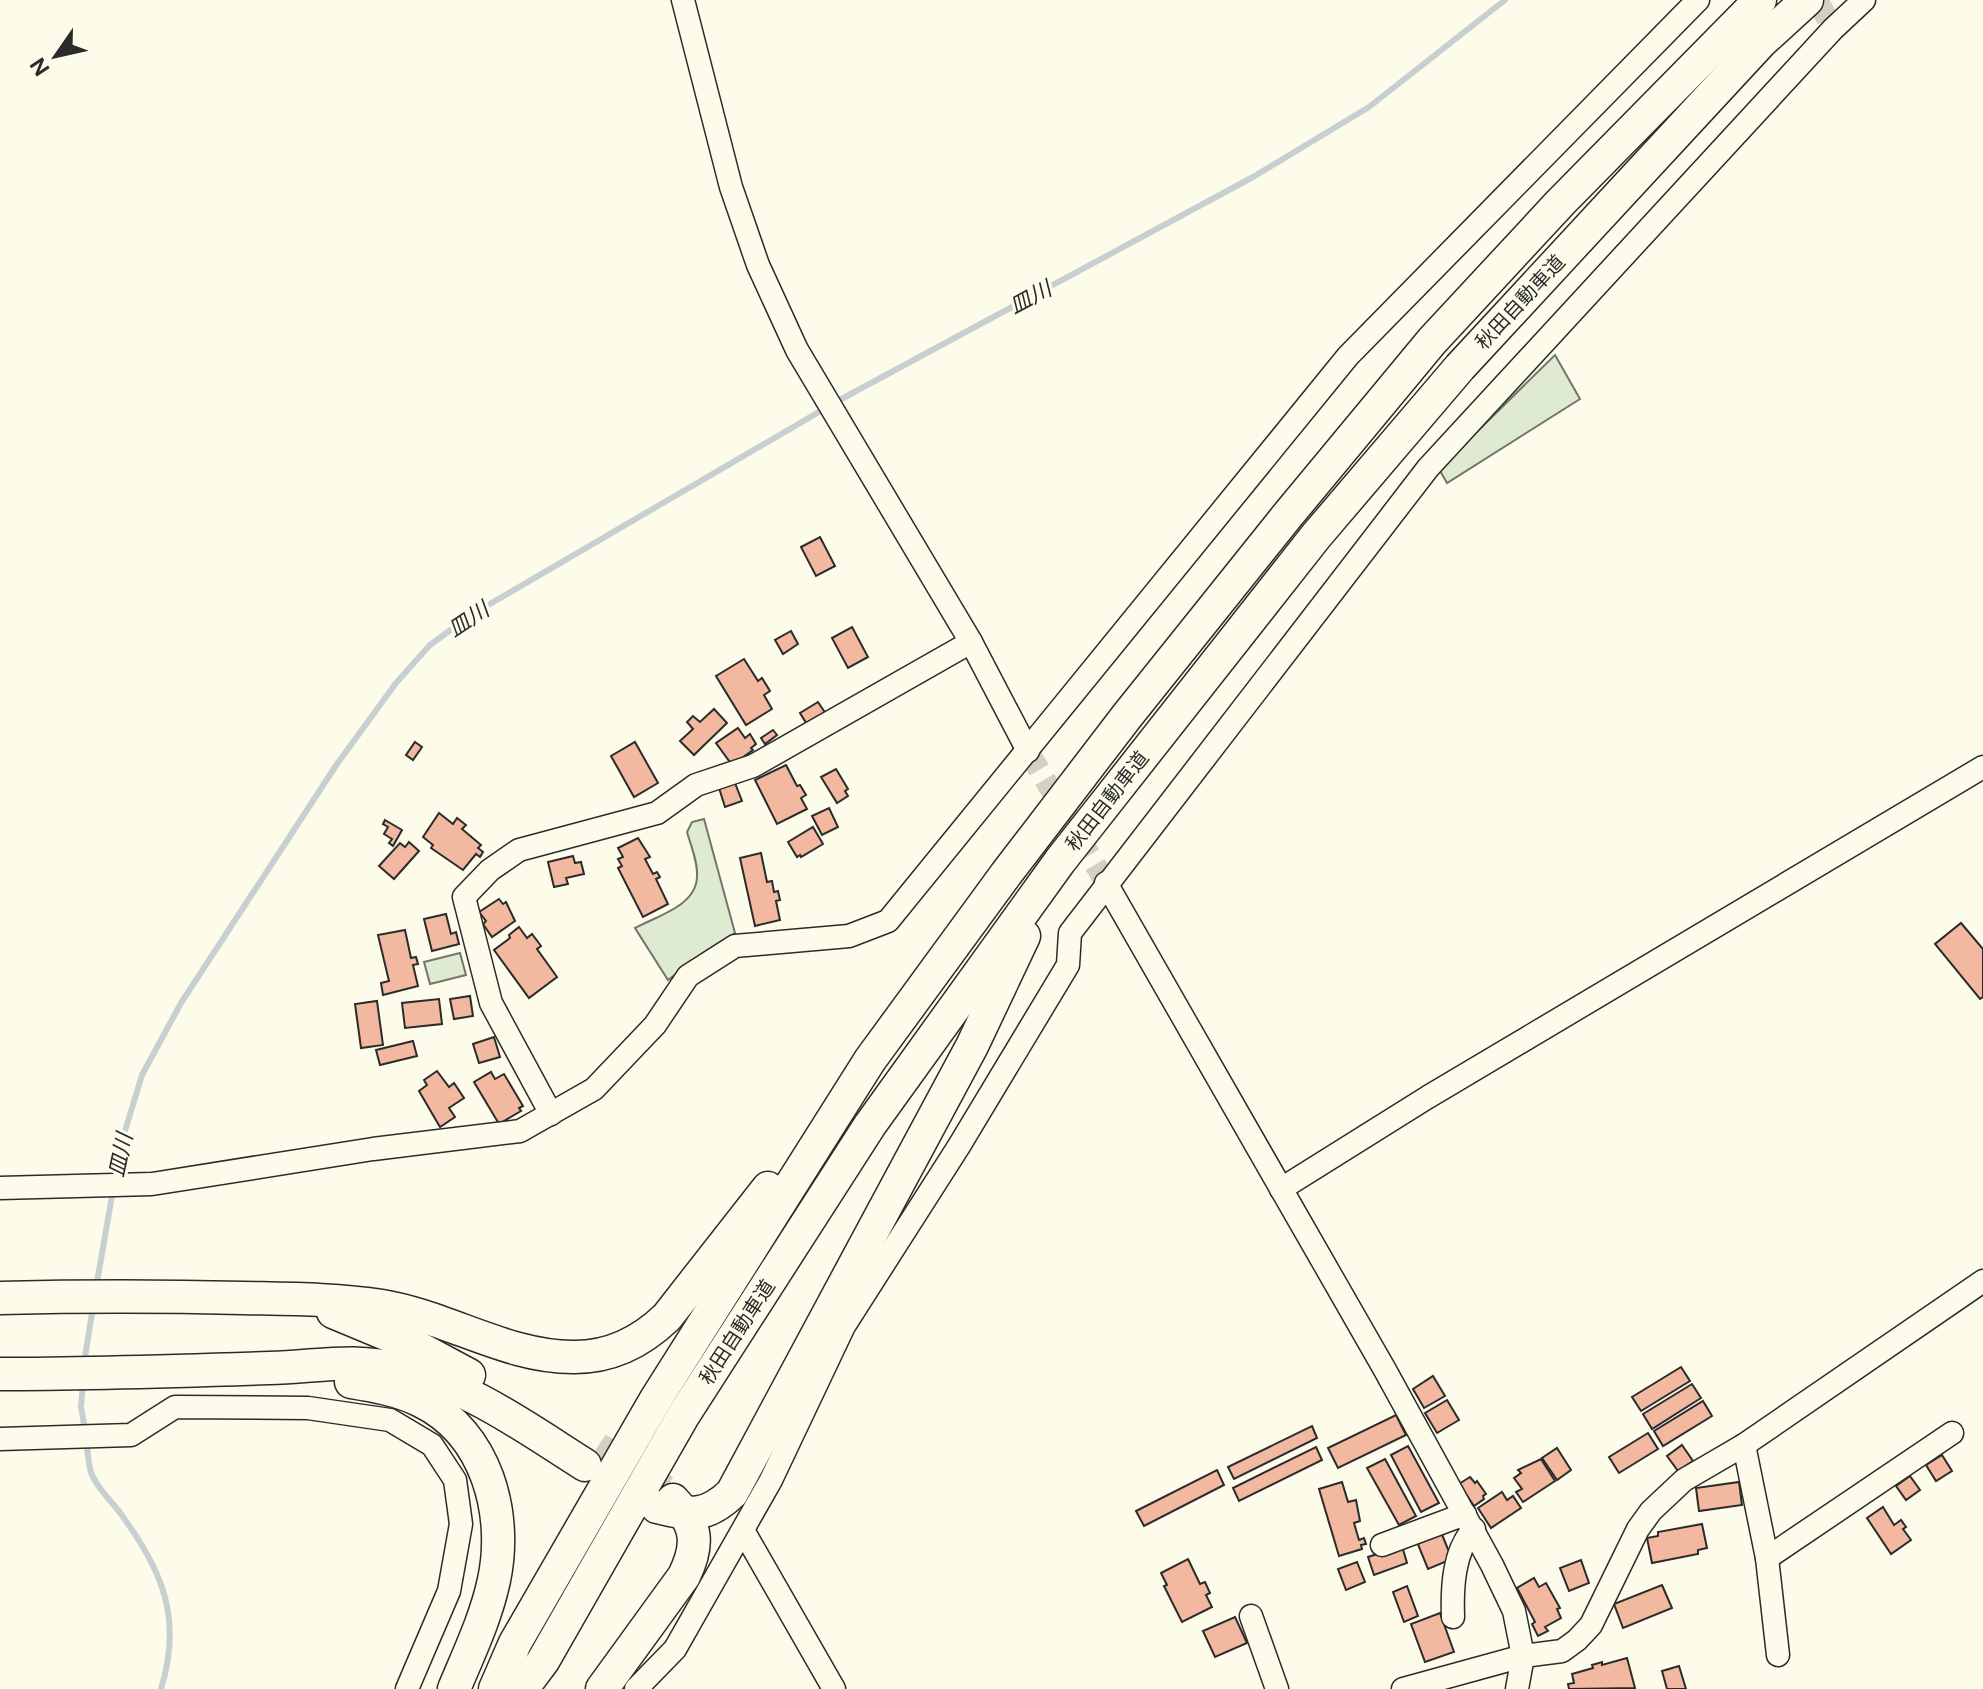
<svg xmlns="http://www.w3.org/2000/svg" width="1983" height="1689" viewBox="0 0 1983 1689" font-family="'DM Sans','Noto Sans JP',sans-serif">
	<rect width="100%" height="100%" fill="#fdfbea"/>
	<!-- green -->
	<g fill="#deebd1" stroke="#74746e" stroke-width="2">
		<path d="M 1555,355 L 1580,399 L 1447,483 L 1439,469 Z"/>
		<path d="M 704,819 L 735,933 L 706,951 L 668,980 L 635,928 C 657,916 696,906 697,877 C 698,862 691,846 687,832 L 692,822 Z"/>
		<path d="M 460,953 L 466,975 L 430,984 L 424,962 Z"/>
	</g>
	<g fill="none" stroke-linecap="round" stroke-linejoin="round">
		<!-- stream -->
		<g stroke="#c7d0d0" stroke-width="6">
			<path d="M 834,403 L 1253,177 L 1369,107 L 1505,0"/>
			<path d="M 96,1288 L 121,1144 L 142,1075 L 181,1003 L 337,764 L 396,683 L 430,645 L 471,615 L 824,409"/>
			<path d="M 84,1363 L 93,1307"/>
			<path d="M 83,1382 L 81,1407 L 85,1430"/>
			<path d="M 86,1442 C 88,1451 88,1463 91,1472 C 96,1488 114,1503 123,1517 C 164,1573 182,1621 161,1689"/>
		</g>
	</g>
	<!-- building -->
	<g fill="#f2b8a0" stroke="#2b2b2b" stroke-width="2">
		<path d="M 820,537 L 835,566 L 816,576 L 801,547 Z"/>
		<path d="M 852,627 L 868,657 L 848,668 L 832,638 Z"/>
		<path d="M 791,631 L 798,644 L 783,654 L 775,640 Z"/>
		<path d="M 744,659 L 758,681 L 762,678 L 770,691 L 764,695 L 772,709 L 746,725 L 716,676 Z"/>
		<path d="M 818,702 L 826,714 L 808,726 L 800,713 Z"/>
		<path d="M 714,709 L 727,723 L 694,755 L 680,741 L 693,729 L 687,722 L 693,716 L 700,722 Z"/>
		<path d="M 738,728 L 745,738 L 750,734 L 756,744 L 751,748 L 753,750 L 732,765 L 716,743 Z"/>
		<path d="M 773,730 L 777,735 L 765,744 L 761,738 Z"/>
		<path d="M 415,742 L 422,747 L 413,760 L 406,755 Z"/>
		<path d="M 635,742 L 658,783 L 634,797 L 611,756 Z"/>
		<path d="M 786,765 L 797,786 L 800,785 L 806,795 L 801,798 L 807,809 L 777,824 L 755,780 Z"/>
		<path d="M 836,769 L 848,789 L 845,791 L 848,796 L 837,803 L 821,777 Z"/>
		<path d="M 735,783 L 742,801 L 725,807 L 719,788 Z"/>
		<path d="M 829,808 L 838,827 L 822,835 L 812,816 Z"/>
		<path d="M 439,813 L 453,824 L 457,818 L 466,825 L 462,829 L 481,845 L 478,848 L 483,852 L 480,857 L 476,854 L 463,870 L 431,848 L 433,845 L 423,837 Z"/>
		<path d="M 385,820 L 402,830 L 393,846 L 389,843 L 392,839 L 384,834 L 388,827 L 383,824 Z"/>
		<path d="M 813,827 L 823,844 L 801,857 L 800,855 L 797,857 L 788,842 Z"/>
		<path d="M 638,838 L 650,857 L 645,859 L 653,874 L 657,872 L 660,877 L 656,879 L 668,904 L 643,917 L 618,868 L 622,866 L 618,859 L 623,857 L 618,848 Z"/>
		<path d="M 409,842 L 419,851 L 394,879 L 379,866 L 400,843 L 405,847 Z"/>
		<path d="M 761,853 L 767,882 L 772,881 L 774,892 L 778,891 L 780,900 L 776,901 L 780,920 L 755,926 L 740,858 Z"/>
		<path d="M 573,856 L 575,863 L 581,862 L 584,874 L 566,878 L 568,884 L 554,887 L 548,862 Z"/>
		<path d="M 499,899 L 503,904 L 506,902 L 515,921 L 492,937 L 483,924 L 486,921 L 479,912 Z"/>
		<path d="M 446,914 L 451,934 L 456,932 L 459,944 L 432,951 L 424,919 Z"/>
		<path d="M 1961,923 L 1983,949 L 1983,997 L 1980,999 L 1935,944 Z"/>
		<path d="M 519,927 L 527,938 L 532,934 L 541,946 L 537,949 L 557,977 L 529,998 L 494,950 L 510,938 L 509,935 Z"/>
		<path d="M 405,930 L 411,958 L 416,957 L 418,964 L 413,965 L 418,986 L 383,995 L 381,983 L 389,981 L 378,935 Z"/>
		<path d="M 470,996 L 473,1016 L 454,1019 L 450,999 Z"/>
		<path d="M 439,999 L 442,1024 L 405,1028 L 402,1003 Z"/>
		<path d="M 377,1001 L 383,1045 L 361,1048 L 355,1004 Z"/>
		<path d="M 494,1037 L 500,1057 L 479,1063 L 473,1044 Z"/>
		<path d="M 413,1041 L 417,1056 L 380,1065 L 376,1050 Z"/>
		<path d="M 437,1071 L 449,1087 L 454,1083 L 464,1098 L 449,1108 L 455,1117 L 440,1127 L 419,1091 L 427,1085 L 424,1080 Z"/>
		<path d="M 491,1072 L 495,1079 L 504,1074 L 523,1106 L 519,1108 L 521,1111 L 499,1124 L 474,1082 Z"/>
		<path d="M 1681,1367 L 1690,1381 L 1641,1411 L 1632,1397 Z"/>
		<path d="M 1433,1376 L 1445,1396 L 1424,1408 L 1413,1389 Z"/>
		<path d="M 1692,1384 L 1701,1398 L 1652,1429 L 1643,1414 Z"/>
		<path d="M 1447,1400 L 1459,1420 L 1437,1433 L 1425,1413 Z"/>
		<path d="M 1703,1401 L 1712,1416 L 1663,1446 L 1654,1431 Z"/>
		<path d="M 1396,1415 L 1406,1435 L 1338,1468 L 1328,1448 Z"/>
		<path d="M 1312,1426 L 1317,1438 L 1234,1479 L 1228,1467 Z"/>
		<path d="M 1648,1433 L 1658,1449 L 1619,1473 L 1609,1457 Z"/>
		<path d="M 1682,1445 L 1693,1461 L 1678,1471 L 1667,1456 Z"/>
		<path d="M 1408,1446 L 1439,1503 L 1421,1512 L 1391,1455 Z"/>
		<path d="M 1316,1447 L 1322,1460 L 1239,1501 L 1233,1488 Z"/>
		<path d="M 1557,1448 L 1571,1470 L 1557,1480 L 1542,1458 Z"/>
		<path d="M 1942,1455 L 1952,1471 L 1936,1481 L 1926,1465 Z"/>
		<path d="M 1385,1459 L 1416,1516 L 1399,1525 L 1367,1468 Z"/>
		<path d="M 1541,1459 L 1555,1481 L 1523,1502 L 1516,1492 L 1522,1489 L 1514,1478 L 1521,1473 L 1518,1470 Z"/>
		<path d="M 1217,1470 L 1224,1485 L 1144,1526 L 1136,1511 Z"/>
		<path d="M 1910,1476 L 1920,1490 L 1906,1500 L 1896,1486 Z"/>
		<path d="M 1470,1477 L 1475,1483 L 1477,1481 L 1486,1494 L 1483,1496 L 1484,1499 L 1474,1506 L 1459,1484 Z"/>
		<path d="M 1342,1482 L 1348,1502 L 1356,1500 L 1360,1521 L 1354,1523 L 1359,1540 L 1364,1538 L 1366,1544 L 1361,1545 L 1362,1549 L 1339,1556 L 1319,1489 Z"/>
		<path d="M 1739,1482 L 1742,1505 L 1699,1511 L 1696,1488 Z"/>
		<path d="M 1502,1492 L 1507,1500 L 1513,1496 L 1521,1508 L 1491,1528 L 1478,1508 Z"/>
		<path d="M 1883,1507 L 1894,1525 L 1901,1520 L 1906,1527 L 1903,1529 L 1911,1540 L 1891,1554 L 1867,1518 Z"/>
		<path d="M 1702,1524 L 1707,1548 L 1698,1550 L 1698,1554 L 1652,1563 L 1647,1538 L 1658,1536 L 1658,1532 Z"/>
		<path d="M 1441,1532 L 1452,1559 L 1428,1569 L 1417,1542 Z"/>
		<path d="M 1402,1546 L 1407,1563 L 1374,1575 L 1368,1557 Z"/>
		<path d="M 1188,1559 L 1200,1584 L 1205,1582 L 1210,1593 L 1206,1595 L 1212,1607 L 1182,1622 L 1164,1586 L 1167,1585 L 1161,1573 Z"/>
		<path d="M 1581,1560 L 1589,1583 L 1569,1591 L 1560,1568 Z"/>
		<path d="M 1357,1562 L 1365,1582 L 1346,1590 L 1338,1569 Z"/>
		<path d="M 1534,1578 L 1539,1587 L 1546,1583 L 1560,1608 L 1557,1609 L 1561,1618 L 1545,1627 L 1548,1631 L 1538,1636 L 1532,1624 L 1535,1622 L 1517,1588 Z"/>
		<path d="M 1662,1585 L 1672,1608 L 1623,1628 L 1614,1604 Z"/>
		<path d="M 1407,1586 L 1418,1616 L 1404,1622 L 1393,1592 Z"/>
		<path d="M 1440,1613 L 1454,1652 L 1425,1662 L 1411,1624 Z"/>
		<path d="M 1235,1617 L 1247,1643 L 1215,1657 L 1203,1631 Z"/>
		<path d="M 1627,1658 L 1635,1688 L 1569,1689 L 1568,1684 L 1574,1683 L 1572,1674 L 1593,1668 L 1592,1665 L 1602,1662 L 1602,1665 Z"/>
		<path d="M 1679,1666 L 1686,1689 L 1667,1689 L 1662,1671 Z"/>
	</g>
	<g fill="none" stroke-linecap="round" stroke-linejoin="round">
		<!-- minor-tunnel -->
		<g stroke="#d3d1c4" stroke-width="22" stroke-dasharray="22 11" stroke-linecap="butt">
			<path d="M 1817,0 L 1833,29"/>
			<path d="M 1028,751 L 1106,883"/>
		</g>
		<!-- highway-tunnel -->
		<path stroke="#d3d1c4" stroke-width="32" stroke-dasharray="32 16" stroke-linecap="butt" d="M 597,1448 L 665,1491"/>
		<defs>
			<g id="minor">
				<path d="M 683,0 L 731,187 L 758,265 L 797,350 L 971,642 L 1028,751"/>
				<path d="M 1106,883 L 1385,1370 L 1492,1565 L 1514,1611 L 1523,1656 L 1517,1689"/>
				<path d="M 551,1114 L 491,1003 L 464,897 L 490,870 L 519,850 L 657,813 L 696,785 L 753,766 L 971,642"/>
				<path d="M 0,1188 L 152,1184 L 373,1149 L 520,1131 L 594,1089 L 655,1025 L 688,976 L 735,946 L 849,936 L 888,921 L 1348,356 L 1698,0"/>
				<path d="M 1281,1189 L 1428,1097 L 1983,767"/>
				<path d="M 0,1439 L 131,1435 L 175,1407 L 308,1408 L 390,1420 L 432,1445 L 455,1480 L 461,1524 L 449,1591 L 407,1689"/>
				<path d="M 1744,1445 L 1767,1558 L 1778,1655"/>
				<path d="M 744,1532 L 834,1689"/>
				<path d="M 1382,1545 L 1465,1514"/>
				<path d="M 1767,1558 L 1952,1433"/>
				<path d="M 1251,1616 L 1277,1689"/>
				<path d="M 1453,1617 C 1452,1589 1453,1551 1474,1529"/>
				<path d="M 636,1689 L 675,1649 L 771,1480 L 844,1326 L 959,1146 L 1068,965 L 1070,933 L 1428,468 L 1833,29 L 1864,0"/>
				<path d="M 1403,1689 L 1523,1656 L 1562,1651 L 1577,1640 L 1591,1625 L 1638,1529 L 1651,1511 L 1684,1480 L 1744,1445 L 1983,1281"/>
			</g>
			<g id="highway">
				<path d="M 0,1298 C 81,1296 162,1296 243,1298 C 289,1299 337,1299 382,1306 C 448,1317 508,1358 575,1357 C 611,1357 642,1341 667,1317 L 768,1188"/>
				<path d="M 333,1312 L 417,1347 L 469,1375"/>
				<path d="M 0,1374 C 89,1374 179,1371 269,1368 C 319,1367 351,1357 402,1370 C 469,1386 528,1429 585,1465"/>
				<path d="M 351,1382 C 375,1386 399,1390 421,1401 C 487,1433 508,1514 494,1580 C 486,1618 469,1653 454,1689"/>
				<path d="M 657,1507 C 691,1515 706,1518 732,1493 L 972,1046 L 1024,936"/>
				<path d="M 495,1689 L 515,1643 L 656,1399 L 870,1060 L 1006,874 L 1127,716 L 1287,516 L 1432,341 L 1560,203 L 1760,0"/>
				<path d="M 522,1689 L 543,1661 L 683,1416 L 870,1125 L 1060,861 L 1316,536 L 1460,367 L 1761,42 L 1807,0"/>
				<path d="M 602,1689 L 684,1576 C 699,1545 698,1525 673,1500"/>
			</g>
		</defs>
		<!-- minor casing -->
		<use href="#minor" stroke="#2b2b2b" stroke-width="25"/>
		<!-- highway casing -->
		<use href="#highway" stroke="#2b2b2b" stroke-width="35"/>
		<!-- minor -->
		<use href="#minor" stroke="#fdfbea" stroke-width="22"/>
		<!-- highway -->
		<use href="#highway" stroke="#fdfbea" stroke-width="32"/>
	</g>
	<g text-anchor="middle" stroke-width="6" stroke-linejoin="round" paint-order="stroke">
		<!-- street labels -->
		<g font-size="20" fill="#2b2b2b" stroke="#fdfbea">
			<text transform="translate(1520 302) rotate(-47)" y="7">秋田自動車道</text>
			<text transform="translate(1107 801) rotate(-52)" y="7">秋田自動車道</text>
			<text transform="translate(737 1332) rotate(-57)" y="7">秋田自動車道</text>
		</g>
		<!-- water labels -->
		<g font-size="22" font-style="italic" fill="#2b2b2b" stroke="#fdfbea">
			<text transform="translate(1030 297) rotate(-28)" y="8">皿川</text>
			<text transform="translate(468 619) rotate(-34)" y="8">皿川</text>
			<text transform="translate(120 1155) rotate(-78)" y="8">皿川</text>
		</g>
	</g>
	<!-- north arrow -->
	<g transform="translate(56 56) rotate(236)" stroke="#fdfbea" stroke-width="6" paint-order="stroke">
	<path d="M0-6L14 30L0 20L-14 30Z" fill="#2b2b2b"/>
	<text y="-12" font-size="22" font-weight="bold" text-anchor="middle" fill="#2b2b2b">N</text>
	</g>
</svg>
